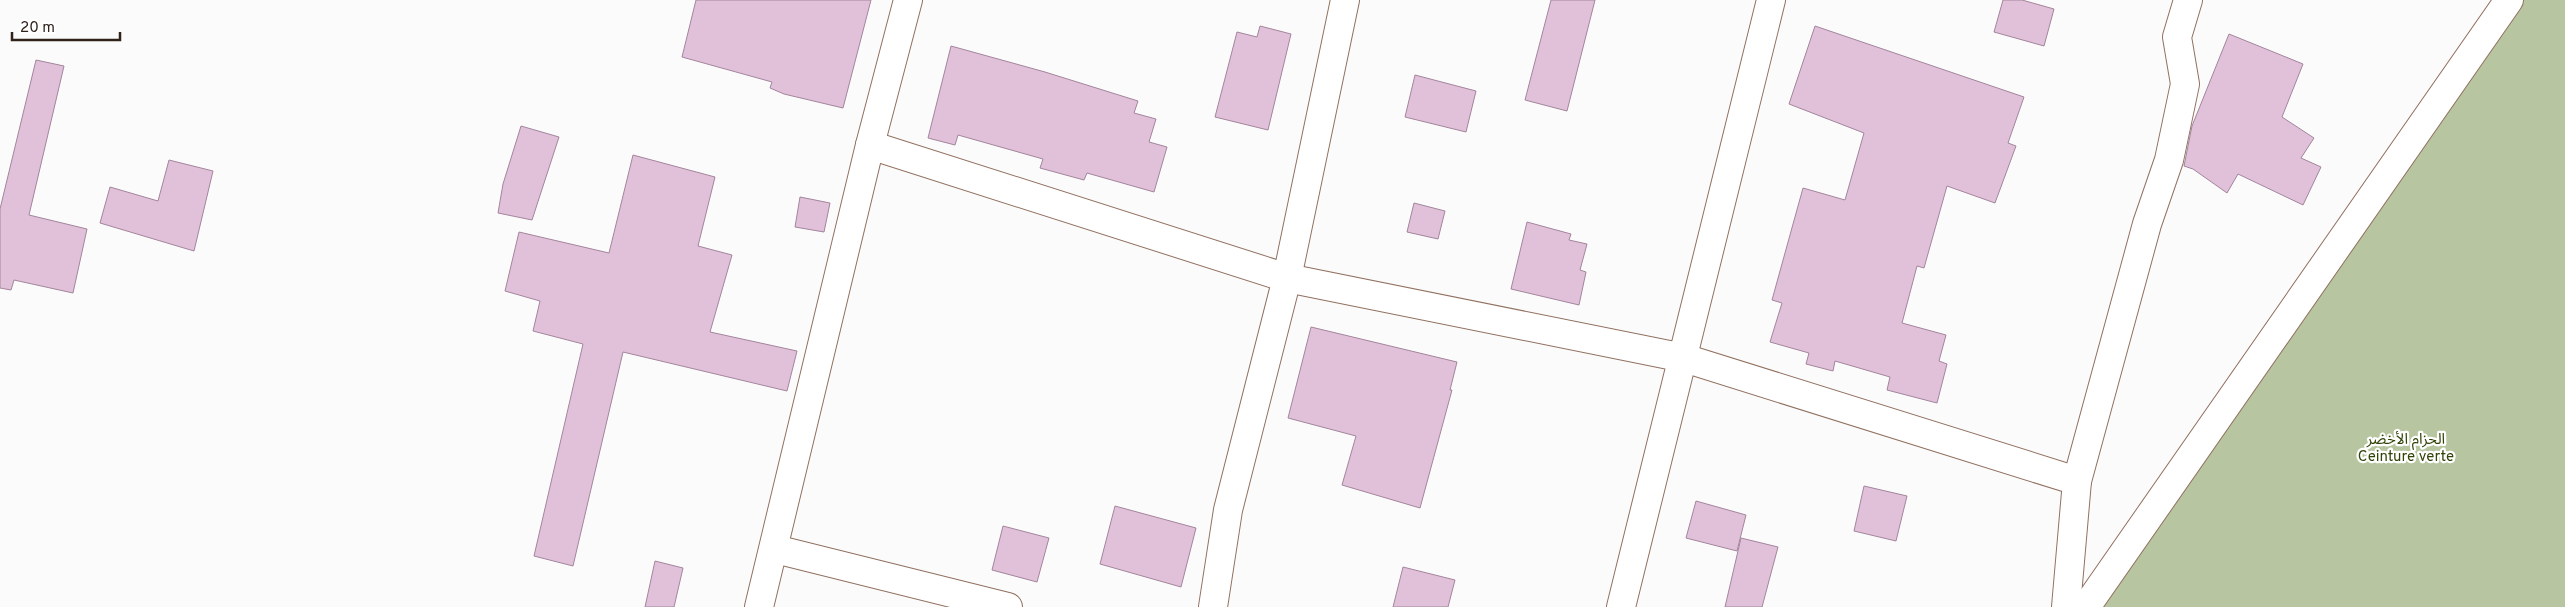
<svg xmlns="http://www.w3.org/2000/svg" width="2565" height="607" viewBox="0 0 2565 607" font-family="Overpass,'Noto Sans Arabic',sans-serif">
	<rect width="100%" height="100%" fill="#fbfbfb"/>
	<!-- forest -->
	<path fill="#b7c6a0" d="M 2522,0 L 2565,0 L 2565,607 L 2097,607 Z"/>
	<!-- building -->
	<g fill="#e0c1d9" stroke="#a3859c">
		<path d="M 696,0 L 871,0 L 843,108 L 784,94 L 770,88 L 772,82 L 682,57 Z"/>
		<path d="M 1551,0 L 1595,0 L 1567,111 L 1525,100 Z"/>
		<path d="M 2003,0 L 2022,0 L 2054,9 L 2044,46 L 1994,32 Z"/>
		<path d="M 1260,26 L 1291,34 L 1268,130 L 1215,117 L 1237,32 L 1257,37 Z"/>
		<path d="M 1815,26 L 2024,97 L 2008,143 L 2016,146 L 1995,203 L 1947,186 L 1924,268 L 1917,266 L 1902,323 L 1946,335 L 1939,361 L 1947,364 L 1937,403 L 1887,390 L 1890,377 L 1835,361 L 1833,371 L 1806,364 L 1809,353 L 1770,342 L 1782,303 L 1772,300 L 1803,188 L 1845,200 L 1864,133 L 1789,104 Z"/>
		<path d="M 2229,34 L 2303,64 L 2282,117 L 2314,138 L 2301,158 L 2321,167 L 2303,205 L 2238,174 L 2227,193 L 2193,169 L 2184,166 L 2192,126 Z"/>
		<path d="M 951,46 L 1045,72 L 1138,101 L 1134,113 L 1156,119 L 1149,142 L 1167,147 L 1154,192 L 1087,173 L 1084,180 L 1040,168 L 1043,159 L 958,135 L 955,145 L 928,138 Z"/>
		<path d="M 36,60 L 64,66 L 29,215 L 87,229 L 73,293 L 14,280 L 11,290 L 0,288 L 0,209 Z"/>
		<path d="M 1415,75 L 1476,91 L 1466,132 L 1405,117 Z"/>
		<path d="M 521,126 L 559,137 L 532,220 L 498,213 L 503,184 Z"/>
		<path d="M 633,155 L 715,177 L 698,246 L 732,255 L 710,332 L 797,351 L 787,391 L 623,352 L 573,566 L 534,556 L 583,344 L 533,331 L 540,301 L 505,291 L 519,232 L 609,253 Z"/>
		<path d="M 169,160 L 213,171 L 194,251 L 100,223 L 110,187 L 158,201 Z"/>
		<path d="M 800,197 L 830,203 L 824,232 L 795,227 Z"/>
		<path d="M 1414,203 L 1445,211 L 1438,239 L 1407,232 Z"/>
		<path d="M 1527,222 L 1571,234 L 1569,240 L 1587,244 L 1580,270 L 1586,272 L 1579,305 L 1511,289 Z"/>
		<path d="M 1311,327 L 1457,362 L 1450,390 L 1452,390 L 1420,508 L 1342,485 L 1356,436 L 1288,418 Z"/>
		<path d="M 1864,486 L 1907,496 L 1896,541 L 1854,531 Z"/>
		<path d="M 1696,501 L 1746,515 L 1737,551 L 1686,538 Z"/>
		<path d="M 1115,506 L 1196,528 L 1181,587 L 1100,564 Z"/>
		<path d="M 1003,526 L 1049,538 L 1037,582 L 992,570 Z"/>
		<path d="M 1741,538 L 1778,547 L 1762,607 L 1725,607 Z"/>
		<path d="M 655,561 L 683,568 L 674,607 L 645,607 Z"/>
		<path d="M 1403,567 L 1455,580 L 1448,607 L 1393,607 Z"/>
	</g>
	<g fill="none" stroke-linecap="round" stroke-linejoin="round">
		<defs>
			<g id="minor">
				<path d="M 870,145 L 1287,278 L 1684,358 L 2077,481"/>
				<path d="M 775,549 L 1008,607"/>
				<path d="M 759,607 L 870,145 L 908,0"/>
				<path d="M 1213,607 L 1228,510 L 1287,278 L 1345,0"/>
				<path d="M 1621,607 L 1771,0"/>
				<path d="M 2066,607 L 2077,481 L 2147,224 L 2169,160 L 2185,84 L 2177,37 L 2188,0"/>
				<path d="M 2086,607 L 2509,0"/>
			</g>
		</defs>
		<!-- minor casing -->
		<use href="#minor" stroke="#917160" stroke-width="30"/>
		<!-- minor -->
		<use href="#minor" stroke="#fff" stroke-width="28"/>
	</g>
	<g text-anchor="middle" stroke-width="4.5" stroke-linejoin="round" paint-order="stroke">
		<!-- park labels -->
		<g font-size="15" fill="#314306" stroke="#fff">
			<text x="2406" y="444">الحزام الأخضر<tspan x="2406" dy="17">Ceinture verte</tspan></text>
		</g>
	</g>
	<!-- scale -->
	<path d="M12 32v8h108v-8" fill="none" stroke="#2f221b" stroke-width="2.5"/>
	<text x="20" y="32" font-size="15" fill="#2f221b" stroke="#ffffff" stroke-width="4" paint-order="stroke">20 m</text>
</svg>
